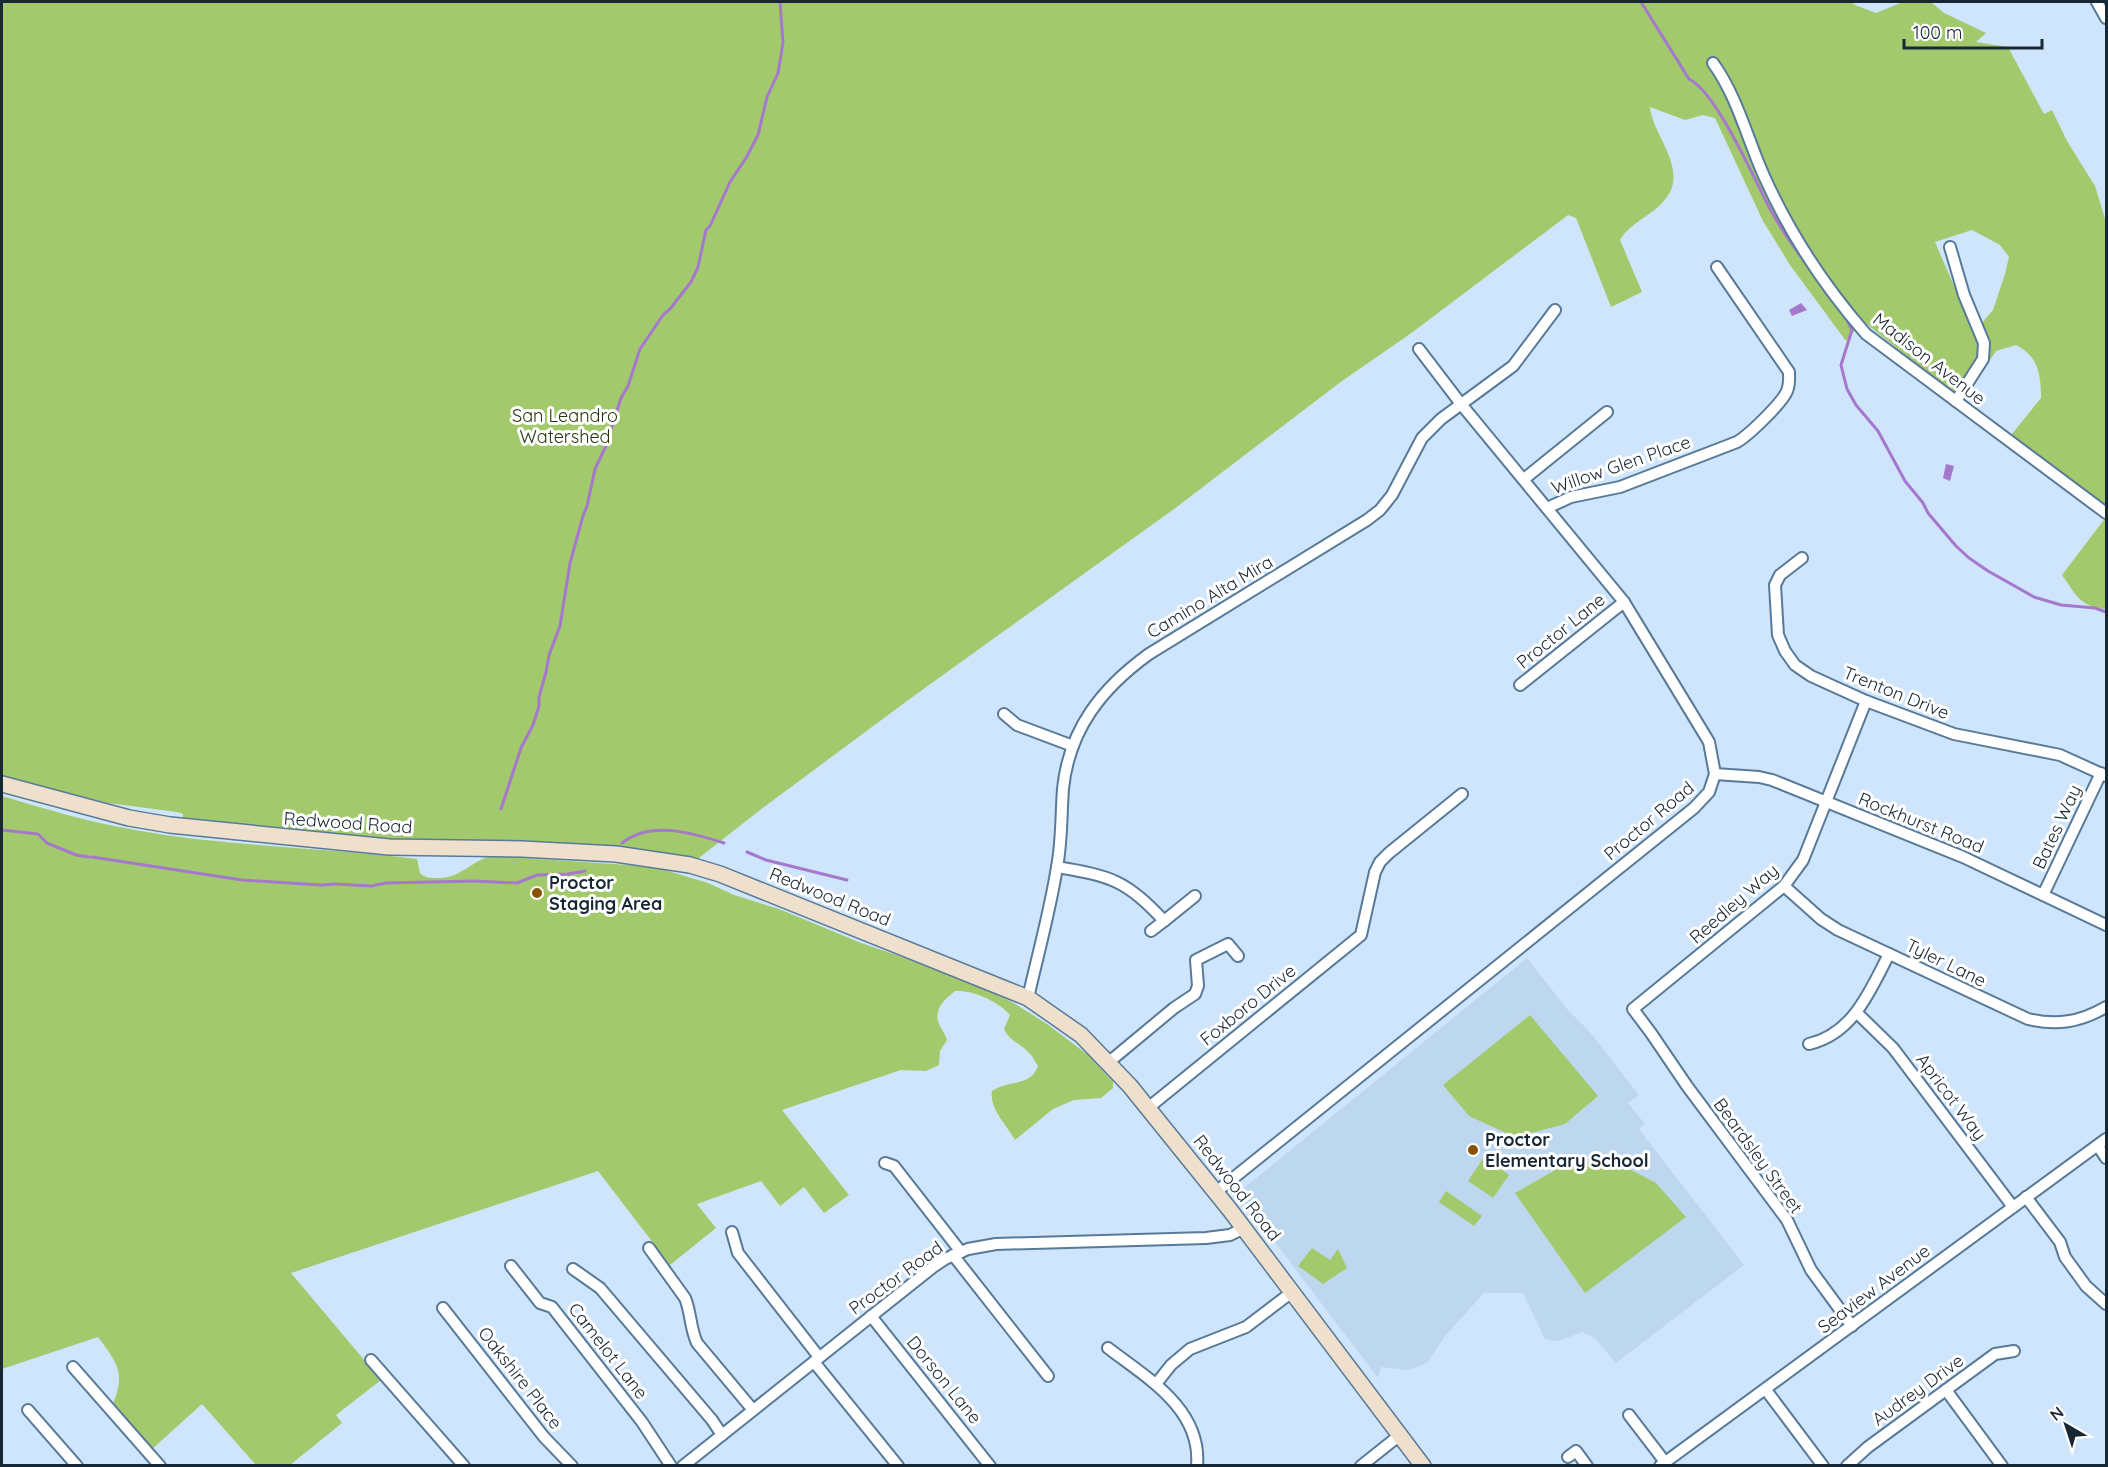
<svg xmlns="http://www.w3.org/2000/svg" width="2108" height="1467" viewBox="0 0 2108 1467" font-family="Quicksand,sans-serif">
	<rect width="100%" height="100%" fill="#cfe5fb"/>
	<!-- built -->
	<path fill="#bdd7ef" d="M 1527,958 L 1567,1009 L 1589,1031 L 1639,1095 L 1628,1103 L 1645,1124 L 1639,1129 L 1744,1265 L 1616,1363 L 1595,1338 L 1582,1332 L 1559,1341 L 1545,1339 L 1523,1293 L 1484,1293 L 1445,1336 L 1427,1363 L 1408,1370 L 1381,1367 L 1378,1378 L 1243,1200 L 1244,1188 Z"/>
	<!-- green -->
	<g fill="#a3c96d" fill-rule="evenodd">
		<path d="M 2,2 L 1851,2 L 1855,5 L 1876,13 L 1903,2 L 1931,2 L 1944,13 L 1986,33 L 1976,42 L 2008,47 L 2044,114 L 2052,110 L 2067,141 L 2095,186 L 2106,222 L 2106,508 L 2011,435 L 2041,398 C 2041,374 2038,356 2016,345 L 1996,351 L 1963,401 L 1863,321 L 1846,341 L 1790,265 L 1763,221 L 1715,118 L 1703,115 L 1685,120 L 1650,107 C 1652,136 1693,172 1662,203 C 1649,217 1630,223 1620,240 L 1642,292 L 1611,307 L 1576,218 L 1568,215 L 1410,334 L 1342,381 L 1174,509 L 911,698 L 760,810 L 690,865 L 182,827 L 183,814 L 177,812 L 108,803 L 2,776 ZM 1972,230 L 2000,245 L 2009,257 L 2005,274 L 1993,310 L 1974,332 L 1935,242 Z"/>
		<path d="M 2106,517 L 2106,609 C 2079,606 2077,596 2062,575 Z"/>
		<path d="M 2,796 C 45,809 89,822 135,830 C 228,847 323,847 417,859 L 420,873 C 425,878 430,878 438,878 C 460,879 472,860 492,856 L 629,865 L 665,870 L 708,883 L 734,895 L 779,909 L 861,943 L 944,971 L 1012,1002 L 1047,1024 L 1088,1055 L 1113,1082 L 1113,1088 L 1101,1098 L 1074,1100 L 1053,1109 L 1015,1140 C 1007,1125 989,1109 992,1091 C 1007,1080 1031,1087 1038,1066 C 1035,1062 1033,1056 1029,1053 C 1021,1043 1010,1042 1004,1029 L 1010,1015 C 998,1001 973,990 955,991 C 945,999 935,1008 938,1021 C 940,1028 945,1033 947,1040 L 940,1051 L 939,1065 L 926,1071 L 901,1070 L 782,1110 L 849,1195 L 824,1213 L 804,1187 L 780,1206 L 761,1181 L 697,1204 L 716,1228 L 670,1265 L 598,1171 L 291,1273 L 381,1380 L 336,1415 L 342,1423 L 290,1465 L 256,1465 L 202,1404 L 151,1450 L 112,1406 C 126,1373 118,1364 98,1337 L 2,1369 Z"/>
		<path d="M 1530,1015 L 1598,1096 L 1565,1124 L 1515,1137 L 1469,1116 L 1443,1085 Z"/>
		<path d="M 1484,1157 L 1509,1175 L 1493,1198 L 1468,1181 Z"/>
		<path d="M 1608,1158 L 1656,1183 L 1686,1217 L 1585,1293 L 1515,1193 L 1557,1169 Z"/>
		<path d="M 1446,1191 L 1482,1216 L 1474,1226 L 1439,1202 Z"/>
		<path d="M 1312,1248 L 1330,1260 L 1338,1249 L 1347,1268 L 1323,1284 L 1298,1266 Z"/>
	</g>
	<!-- water -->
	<g fill="#a578cd">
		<path d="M 1801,303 L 1807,310 L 1792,316 L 1789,310 Z"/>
		<path d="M 1946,464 L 1954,466 L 1950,481 L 1943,478 Z"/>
	</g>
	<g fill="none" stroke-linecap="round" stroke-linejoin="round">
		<!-- stream -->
		<g stroke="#a578cd" stroke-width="3">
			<path d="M 1641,2 L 1689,79 C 1716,92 1753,176 1768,205 C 1779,226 1794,248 1809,267"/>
			<path d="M 1845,316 L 1852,330 L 1841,365 L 1847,389 L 1856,405 L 1878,431 L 1905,481 L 1923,503 L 1928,513 L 1956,546 L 1969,558 L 1988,571 L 2034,597 L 2061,605 L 2095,608 L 2106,612"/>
			<path d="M 501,809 L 521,748 L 533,725 L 539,706 L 539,697 L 546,672 L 549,655 L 560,626 L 570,563 L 583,516 L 587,506 L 595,469 L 605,448 L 621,398 L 628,386 L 640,349 L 663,315 L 670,309 L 691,282 L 698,267 L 706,230 L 710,226 L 730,182 L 746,158 L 758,135 L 767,97 L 778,73 L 783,43 L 780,2"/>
			<path d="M 2,830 L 38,834 L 47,843 L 76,855 L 89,857"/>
			<path d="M 622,843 C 651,820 693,833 724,843"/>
			<path d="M 747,852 L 766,860 L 847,880"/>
			<path d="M 92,857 L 242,880 L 321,885 L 335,884 L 371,886 L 386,883 L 474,881 L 517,883 L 537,875 L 568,874 L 585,871"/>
		</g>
		<defs>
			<g id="minor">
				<path d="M 2097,2 L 2106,18"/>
				<path d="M 1713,63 C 1737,96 1747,138 1764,176 C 1789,232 1825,287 1866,334 L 2106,513"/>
				<path d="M 1950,247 L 1964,295 L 1984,343 L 1983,359 L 1956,401"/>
				<path d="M 1524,479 L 1607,412"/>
				<path d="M 1547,508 L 1571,497 L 1620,487 L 1737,442 C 1749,435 1782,403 1787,391 C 1790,384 1789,379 1789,372 L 1717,267"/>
				<path d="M 1802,558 L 1780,575 L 1775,585 L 1778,635 L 1785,651 L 1795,665 L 1811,676 L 1866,701 L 1954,734 L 2060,755 L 2106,776"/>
				<path d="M 1520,685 L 1624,602"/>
				<path d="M 1004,714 L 1017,725 L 1073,746"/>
				<path d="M 1715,774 L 1759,777 L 1772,780 L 1963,857 L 2106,925"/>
				<path d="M 1057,867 C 1110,876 1127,880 1164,921 L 1195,896"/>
				<path d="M 1784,886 L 1821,919 L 1838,930 L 2028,1019 C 2057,1026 2080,1022 2106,1007"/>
				<path d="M 2043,895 L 2101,773"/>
				<path d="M 1151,931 L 1164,921"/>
				<path d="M 1028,998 C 1038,954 1050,911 1057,867 C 1062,841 1061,815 1063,789 C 1069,729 1102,688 1149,654 L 1367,520 L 1380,510 L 1392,495 L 1422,438 L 1441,419 L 1513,366 L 1555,310"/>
				<path d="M 1857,1013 L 1893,1048 L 2013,1207"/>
				<path d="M 1809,1044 C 1853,1034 1870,991 1889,954"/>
				<path d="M 1109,1062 L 1174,1008 L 1195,994 L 1198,986 L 1196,960 L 1228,944 L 1238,956"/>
				<path d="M 1148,1108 L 1361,935 L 1375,872 L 1380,862 L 1389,853 L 1462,794"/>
				<path d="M 2098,1146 L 2106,1158"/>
				<path d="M 885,1163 L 894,1166 L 961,1252"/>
				<path d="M 1216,1192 L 1694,808 L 1709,792 L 1715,774 L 1709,742 L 1624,602 L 1461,404 L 1419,349"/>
				<path d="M 2026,1197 L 2060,1242 L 2065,1257 L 2086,1286 L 2106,1304"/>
				<path d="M 732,1232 L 738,1253 L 819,1357"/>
				<path d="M 649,1248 L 685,1298 C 691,1312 690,1328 697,1343 L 753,1410"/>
				<path d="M 953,1255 L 1048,1376"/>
				<path d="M 511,1266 L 540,1303 L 552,1307 L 642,1422 L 671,1466"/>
				<path d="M 573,1269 L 600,1288 L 712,1420 L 722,1435"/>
				<path d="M 443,1308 L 544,1437 L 572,1466"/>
				<path d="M 871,1316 L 990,1466"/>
				<path d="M 1852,1326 L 1811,1270 L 1787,1220 L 1687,1086 L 1651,1033 L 1633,1009 L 1784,886 L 1803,860 L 1866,701"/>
				<path d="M 1108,1348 C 1147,1378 1202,1409 1197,1466"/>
				<path d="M 371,1360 L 464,1466"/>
				<path d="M 814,1362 L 898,1466"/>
				<path d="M 73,1367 L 160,1466"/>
				<path d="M 1156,1384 L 1171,1365 L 1190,1349 L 1246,1327 L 1292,1292"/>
				<path d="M 1766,1390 L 1823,1466"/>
				<path d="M 1946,1390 L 2002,1466"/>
				<path d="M 28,1410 L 77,1466"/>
				<path d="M 1629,1415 L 1665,1462"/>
				<path d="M 1568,1457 L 1576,1451 L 1587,1466"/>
				<path d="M 683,1466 L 933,1267 L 945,1259 L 968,1249 L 996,1244 L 1206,1238 L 1230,1235 L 1244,1228"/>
				<path d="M 1361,1466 L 1400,1435"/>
				<path d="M 1660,1466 L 2106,1139"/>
				<path d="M 1847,1466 L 1868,1447 L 1995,1354 L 2014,1351"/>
			</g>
			<path id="secondary" d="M 2,784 L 129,818 L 170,825 L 389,847 L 522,849 L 616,854 L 690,865 L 720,874 L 1028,998 L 1081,1035 L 1130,1086 L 1230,1210 L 1423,1466"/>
		</defs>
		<!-- minor casing -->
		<use href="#minor" stroke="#587a99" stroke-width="14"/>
		<!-- secondary casing -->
		<use href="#secondary" stroke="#587a99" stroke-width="18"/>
		<!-- minor -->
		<use href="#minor" stroke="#fff" stroke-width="10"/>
		<!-- secondary -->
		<use href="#secondary" stroke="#efdfcd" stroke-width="15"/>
	</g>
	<!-- markers -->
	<g fill="#885200" stroke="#fff" stroke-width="2">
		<circle cx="537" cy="893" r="6"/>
		<circle cx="1473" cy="1150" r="6"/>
	</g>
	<g text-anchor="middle" stroke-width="6" stroke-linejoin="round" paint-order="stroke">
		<!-- street labels -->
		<g font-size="18" fill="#182734" stroke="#fff">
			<text transform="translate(1929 359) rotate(38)" y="6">Madison Avenue</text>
			<text transform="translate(1621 465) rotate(-19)" y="6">Willow Glen Place</text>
			<text transform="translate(1210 597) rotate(-31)" y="6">Camino Alta Mira</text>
			<text transform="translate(1561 631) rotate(-39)" y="6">Proctor Lane</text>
			<text transform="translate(1896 693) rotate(22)" y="6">Trenton Drive</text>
			<text transform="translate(1649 821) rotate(-40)" y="6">Proctor Road</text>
			<text transform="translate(348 823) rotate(4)" y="6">Redwood Road</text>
			<text transform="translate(1921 823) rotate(22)" y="6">Rockhurst Road</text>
			<text transform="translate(2057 827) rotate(-65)" y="6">Bates Way</text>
			<text transform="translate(830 897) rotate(22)" y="6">Redwood Road</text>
			<text transform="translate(1734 904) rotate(-41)" y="6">Reedley Way</text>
			<text transform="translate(1946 963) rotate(26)" y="6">Tyler Lane</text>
			<text transform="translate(1248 1005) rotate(-39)" y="6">Foxboro Drive</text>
			<text transform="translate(1951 1097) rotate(53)" y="6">Apricot Way</text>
			<text transform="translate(1758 1156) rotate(54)" y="6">Beardsley Street</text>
			<text transform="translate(1237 1188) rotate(52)" y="6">Redwood Road</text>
			<text transform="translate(896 1278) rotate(-36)" y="6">Proctor Road</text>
			<text transform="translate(1874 1289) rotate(-37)" y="6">Seaview Avenue</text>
			<text transform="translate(608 1351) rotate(52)" y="6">Camelot Lane</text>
			<text transform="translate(520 1378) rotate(52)" y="6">Oakshire Place</text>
			<text transform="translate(944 1380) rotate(51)" y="6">Dorson Lane</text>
			<text transform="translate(1918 1390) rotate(-36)" y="6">Audrey Drive</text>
		</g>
		<!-- park labels -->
		<g font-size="18" fill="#27360e" stroke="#fff">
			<text x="565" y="422">San Leandro<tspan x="565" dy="21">Watershed</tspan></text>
		</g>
		<!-- poi labels -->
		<g font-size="18" font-weight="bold" fill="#182734" stroke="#fff" text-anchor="start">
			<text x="549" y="889">Proctor<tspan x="549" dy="21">Staging Area</tspan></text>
			<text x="1485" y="1146">Proctor<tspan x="1485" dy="21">Elementary School</tspan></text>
		</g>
	</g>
	<!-- border -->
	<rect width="2108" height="1467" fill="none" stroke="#182734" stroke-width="6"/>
	<!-- north arrow -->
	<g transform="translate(2066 1425) rotate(321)" stroke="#ffffff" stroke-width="4.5" paint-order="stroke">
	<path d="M0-4.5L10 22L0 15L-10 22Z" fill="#182734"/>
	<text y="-9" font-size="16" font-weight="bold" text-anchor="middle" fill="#182734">N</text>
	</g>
	<!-- scale -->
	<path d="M1904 39v9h138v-9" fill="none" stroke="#182734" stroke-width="3"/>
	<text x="1913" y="39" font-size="18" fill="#182734" stroke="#ffffff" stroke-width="4.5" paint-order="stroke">100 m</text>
</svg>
